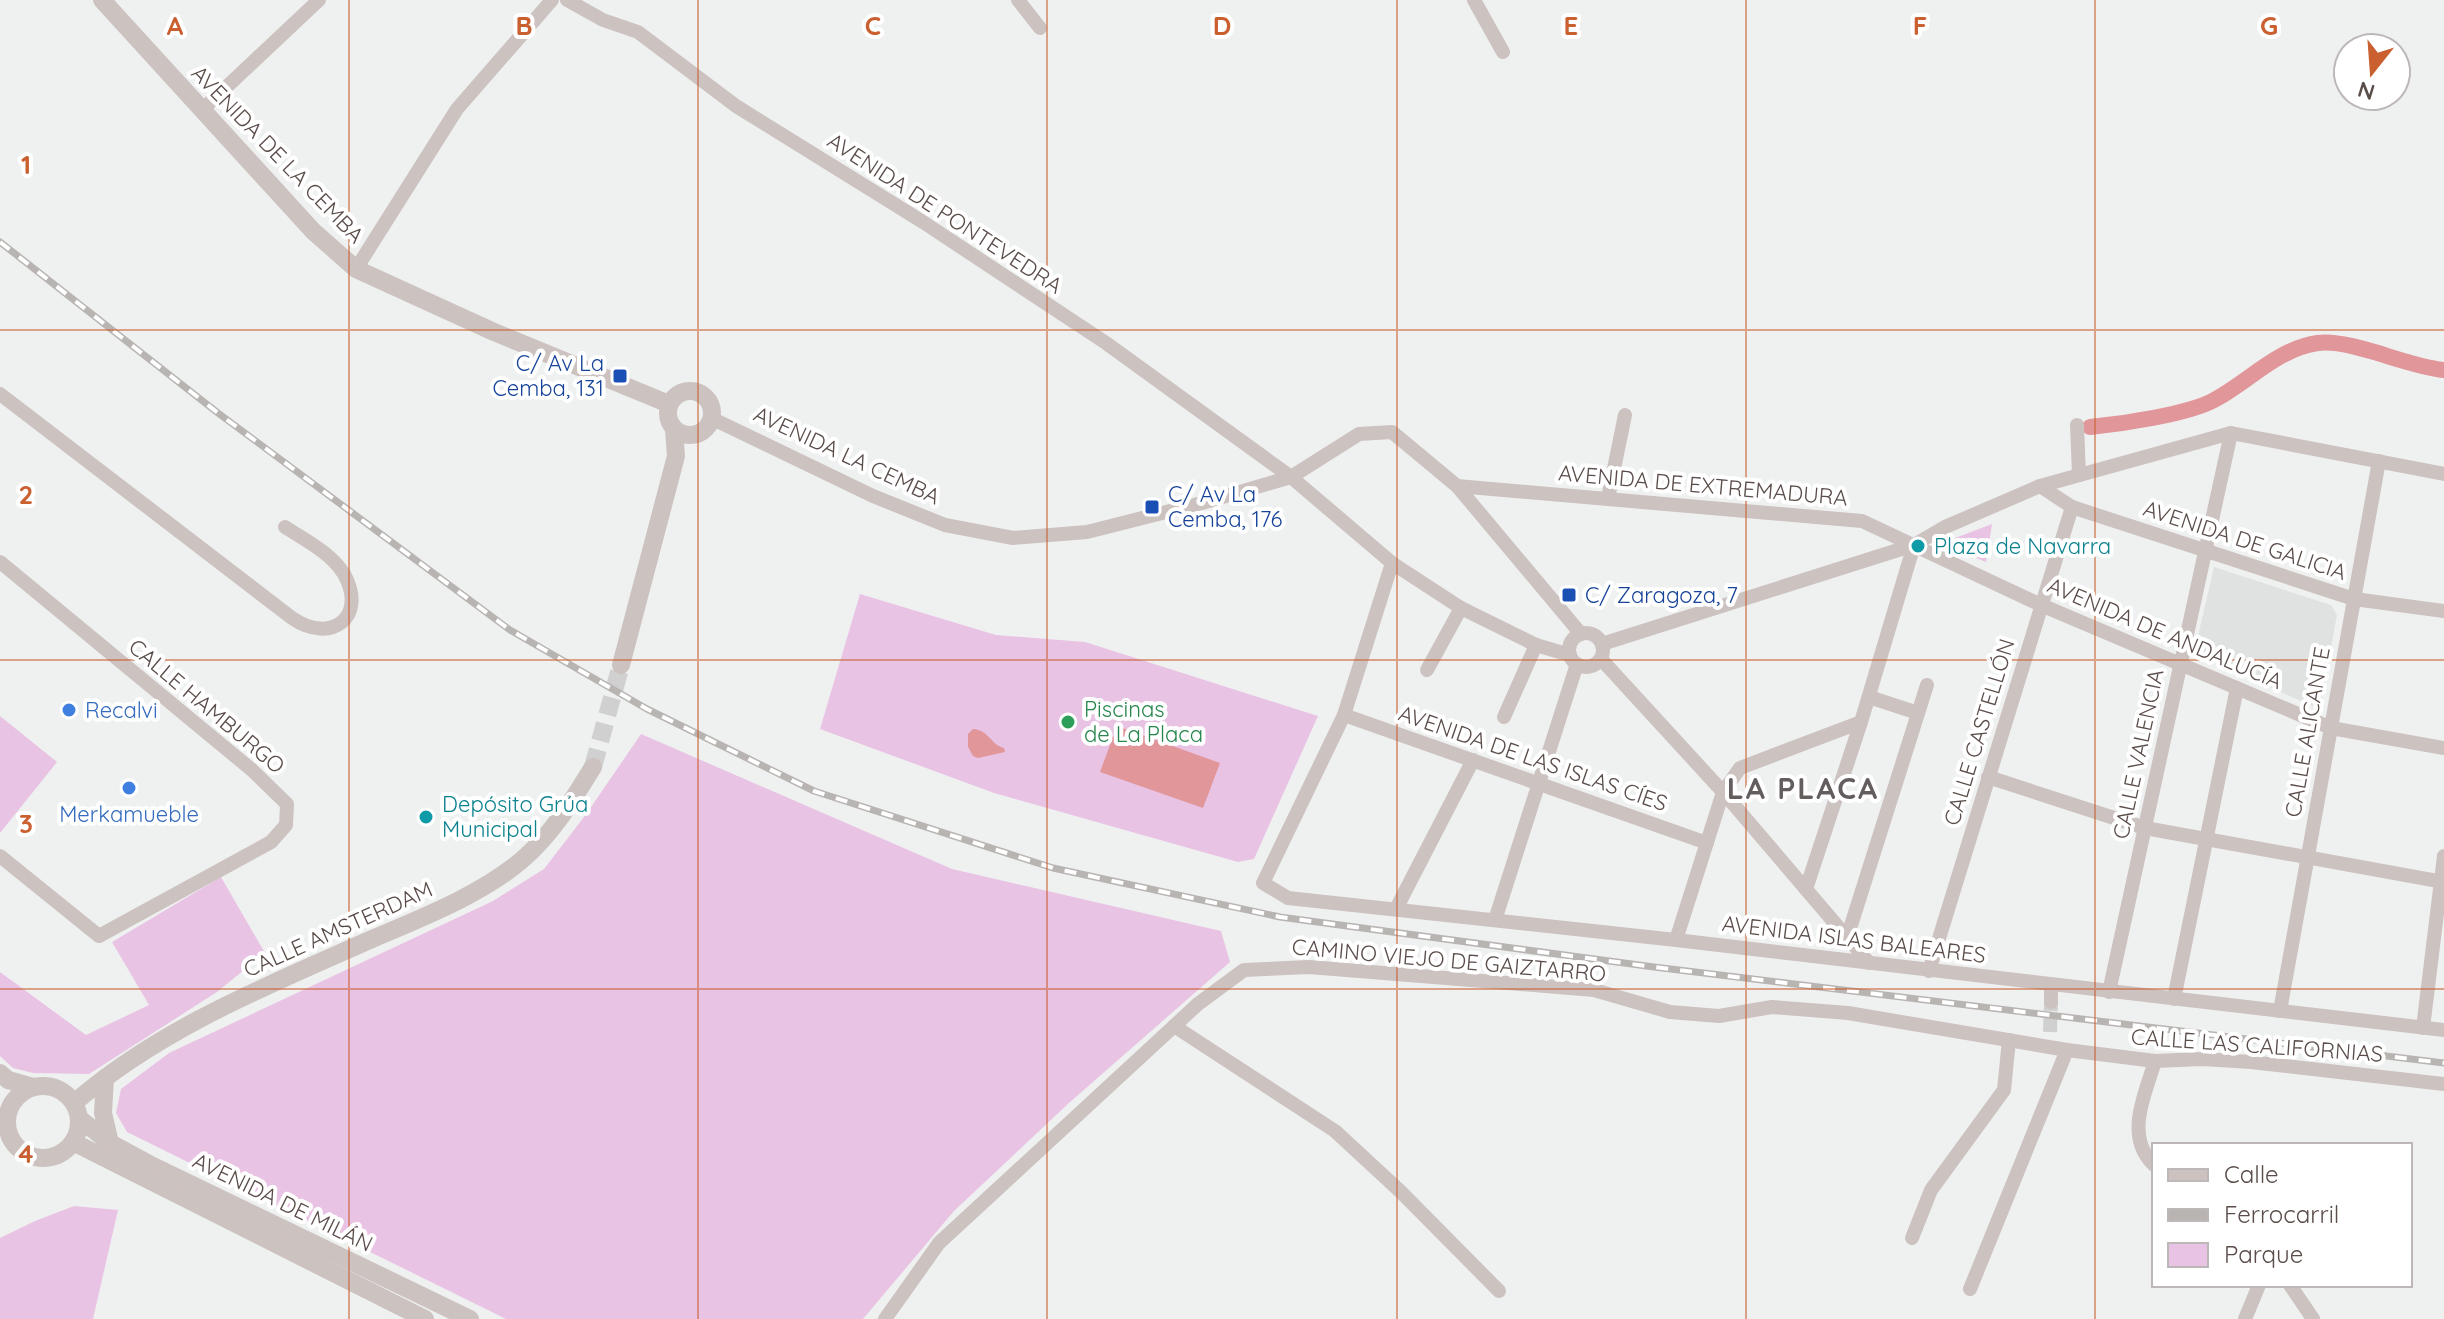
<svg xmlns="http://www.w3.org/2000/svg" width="2444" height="1319" viewBox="0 0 2444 1319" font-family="Quicksand,sans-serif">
	<rect width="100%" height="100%" fill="#eff1f1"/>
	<!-- education -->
	<path fill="#e0e2e1" d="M 2214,567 L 2331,605 L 2337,615 L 2321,701 L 2312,706 L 2194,653 Z"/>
	<!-- green -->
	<g fill="#e9c3e4">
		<path d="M 1992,524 L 1986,562 L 1952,548 L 1955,538 Z"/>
		<path d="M 860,594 L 996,635 L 1085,642 L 1318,716 L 1254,859 L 1238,862 L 994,793 L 820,729 Z"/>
		<path d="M 0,716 L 57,762 L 0,833 Z"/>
		<path d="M 641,734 L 952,869 L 1221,931 L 1230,962 L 1069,1103 L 954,1211 L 863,1319 L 506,1319 L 127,1132 L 116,1113 L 121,1089 L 169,1053 L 493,901 L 544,869 L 587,813 Z"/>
		<path d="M 221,877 L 265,953 L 217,992 L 89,1074 L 33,1073 L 13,1068 L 0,1056 L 0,972 L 86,1035 L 149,1005 L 112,942 Z"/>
		<path d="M 74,1206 L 118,1210 L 93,1319 L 0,1319 L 0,1238 L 35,1221 Z"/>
	</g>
	<!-- water -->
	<g fill="#e1969a">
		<path d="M 1117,726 L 1220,763 L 1203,808 L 1100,772 Z"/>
		<path d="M 973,729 C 989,730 991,745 1004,748 L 1005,752 L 978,758 L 973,756 L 968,747 L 968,734 Z"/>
	</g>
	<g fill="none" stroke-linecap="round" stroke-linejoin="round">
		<!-- canal -->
		<path stroke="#e1969a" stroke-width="16" d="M 2090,427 C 2121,424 2191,414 2216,399 C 2249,381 2279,348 2318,343 C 2352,339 2405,366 2444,370"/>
		<!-- minor-tunnel -->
		<path stroke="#d1d0d0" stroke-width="14" stroke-dasharray="14 7" stroke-linecap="butt" d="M 2050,1032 L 2051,1002"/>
		<!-- tertiary-tunnel -->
		<path stroke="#d1d0d0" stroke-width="18" stroke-dasharray="18 9" stroke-linecap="butt" d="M 593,767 L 621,665"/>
		<!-- minor -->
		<g stroke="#ccc2c0" stroke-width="14">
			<path d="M 567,0 L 603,20 L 638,32 L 736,106 L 923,222 L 1106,343 L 1291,477 L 1392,563 L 1461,608 L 1536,645 L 1570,655"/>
			<path d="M 1018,0 L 1040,28"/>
			<path d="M 1474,0 L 1503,52"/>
			<path d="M 202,110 L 319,0"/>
			<path d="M 356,269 L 457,109 L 552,0"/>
			<path d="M 0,394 L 292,618 C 331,645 368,617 344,574 C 331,553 305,540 285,527"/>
			<path d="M 713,419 L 873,496 L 945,525 L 1013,538 L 1087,532 L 1202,503 L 1291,477 L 1359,434 L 1392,432 L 1457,486 L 1581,634"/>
			<path d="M 2077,425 L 2079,475"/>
			<path d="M 1457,486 L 1862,521 L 2041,605 L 2331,728 L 2444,748"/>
			<path d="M 2040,486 L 2072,507 L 2354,599 L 2444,611"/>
			<path d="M 1608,498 L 1625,415"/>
			<path d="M 0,562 L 252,770 L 287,804 L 286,825 L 271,842 L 99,936 L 0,856"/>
			<path d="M 1392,563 L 1344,715 L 1263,883 L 1288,898 L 1676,940 L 2444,1030"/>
			<circle cx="1586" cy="650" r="17"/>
			<path d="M 1602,644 L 1914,545 L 1945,527 L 2040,486 L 2231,433 L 2444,474"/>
			<path d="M 1601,659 L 1723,792 L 1869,963"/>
			<path d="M 1427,670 L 1461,608"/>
			<path d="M 1869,697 L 1918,713"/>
			<path d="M 1344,715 L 1707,843"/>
			<path d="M 1504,717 L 1536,645"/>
			<path d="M 1988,777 L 2145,828 L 2444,882"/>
			<path d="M 1806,889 L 1861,722 L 1914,545"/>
			<path d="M 1396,909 L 1473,760"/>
			<path d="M 1495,920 L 1577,664"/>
			<path d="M 1847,938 L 1927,685"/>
			<path d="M 1676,940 L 1723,792 L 1740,768 L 1861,722"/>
			<path d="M 1929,971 L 2072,507"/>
			<path d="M 2109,992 L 2231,433"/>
			<path d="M 2174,999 L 2237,688"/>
			<path d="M 2051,1002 L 2051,985"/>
			<path d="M 2280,1011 L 2379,461"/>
			<path d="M 1174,1026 L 1335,1131 L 1401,1192 L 1499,1291"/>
			<path d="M 2423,1028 L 2444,856"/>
			<path d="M 2067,1050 L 2155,1061 L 2202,1059 L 2251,1062 L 2444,1084"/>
			<path d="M 2154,1165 C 2124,1136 2145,1095 2155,1061"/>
			<path d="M 1912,1238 L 1931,1190 L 2004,1090 L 2009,1040"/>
			<path d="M 2290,1285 L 2313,1319"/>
			<path d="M 885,1319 L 939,1243 L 1198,1004 L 1244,970 L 1309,967 L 1594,990 L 1670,1012 L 1719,1016 L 1772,1007 L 1848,1013 L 2067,1050 L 1970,1289"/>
			<path d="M 2245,1319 L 2259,1285"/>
		</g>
		<!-- tertiary -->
		<g stroke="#ccc2c0" stroke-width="18">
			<path d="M 102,0 L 313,231 L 356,269 L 494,332 L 669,404"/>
			<circle cx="690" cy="413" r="22"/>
			<path d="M 621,665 L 676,456 L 674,429"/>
			<path d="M 0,1073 L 8,1080 L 33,1087"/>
			<path d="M 105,1078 L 103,1113 L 110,1143"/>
			<circle cx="43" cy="1122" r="36"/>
			<path d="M 74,1103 C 160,1028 269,985 372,939 C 421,918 483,894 523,859 C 553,833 572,801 593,767"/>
			<path d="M 80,1119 L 110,1143 L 149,1164 L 470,1319"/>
			<path d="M 73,1142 L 425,1319"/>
		</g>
		<defs>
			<path id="rail" d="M 0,242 L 218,413 L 510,630 L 647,709 L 814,791 L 1053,868 L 1280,917 L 1654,967 L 2444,1063"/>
		</defs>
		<!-- rail casing -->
		<use href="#rail" stroke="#b8b4b2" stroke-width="7"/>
		<!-- rail -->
		<use href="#rail" stroke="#fff" stroke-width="4" stroke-dasharray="12" stroke-linecap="butt"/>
	</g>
	<!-- grid -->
	<path fill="none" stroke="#ca5f30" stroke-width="2" stroke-opacity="0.55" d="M 349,0 L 349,1319M 698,0 L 698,1319M 1047,0 L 1047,1319M 1397,0 L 1397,1319M 1746,0 L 1746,1319M 2095,0 L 2095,1319M 0,330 L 2444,330M 0,660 L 2444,660M 0,989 L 2444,989"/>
	<!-- markers -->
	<g fill="#1a4fb4" stroke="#fff" stroke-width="3">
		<rect x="612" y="368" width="16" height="16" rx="4"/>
		<rect x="1144" y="499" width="16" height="16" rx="4"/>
		<rect x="1561" y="587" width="16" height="16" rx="4"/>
	</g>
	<g fill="#0f9aa8" stroke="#fff" stroke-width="3">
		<circle cx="1918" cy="546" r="8"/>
		<circle cx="426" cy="817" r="8"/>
	</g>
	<g fill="#3f7fe0" stroke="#fff" stroke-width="3">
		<circle cx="69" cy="710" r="8"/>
		<circle cx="129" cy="788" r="8"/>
	</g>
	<circle fill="#2e9e5b" stroke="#fff" stroke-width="3" cx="1068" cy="722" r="8"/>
	<g text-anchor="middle" stroke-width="8" stroke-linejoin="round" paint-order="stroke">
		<!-- street labels -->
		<g font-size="22" fill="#5a4d4a" stroke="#fff">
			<text transform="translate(278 154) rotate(46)" y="8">AVENIDA DE LA CEMBA</text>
			<text transform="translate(945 213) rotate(33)" y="8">AVENIDA DE PONTEVEDRA</text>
			<text transform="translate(847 455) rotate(25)" y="8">AVENIDA LA CEMBA</text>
			<text transform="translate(1703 485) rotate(5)" y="8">AVENIDA DE EXTREMADURA</text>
			<text transform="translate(2245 540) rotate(18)" y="8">AVENIDA DE GALICIA</text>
			<text transform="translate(2165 633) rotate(23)" y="8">AVENIDA DE ANDALUCÍA</text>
			<text transform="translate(207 706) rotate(40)" y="8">CALLE HAMBURGO</text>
			<text transform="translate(1979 732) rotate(-73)" y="8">CALLE CASTELLÓN</text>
			<text transform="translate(2307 732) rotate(-80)" y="8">CALLE ALICANTE</text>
			<text transform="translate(2138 754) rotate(-78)" y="8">CALLE VALENCIA</text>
			<text transform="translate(1533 758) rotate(19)" y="8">AVENIDA DE LAS ISLAS CÍES</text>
			<text transform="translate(338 929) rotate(-24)" y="8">CALLE AMSTERDAM</text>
			<text transform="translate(1854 939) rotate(7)" y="8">AVENIDA ISLAS BALEARES</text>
			<text transform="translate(1449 960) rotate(5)" y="8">CAMINO VIEJO DE GAIZTARRO</text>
			<text transform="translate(2257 1045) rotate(4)" y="8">CALLE LAS CALIFORNIAS</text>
			<text transform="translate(283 1202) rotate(26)" y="8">AVENIDA DE MILÁN</text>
		</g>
		<!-- transit labels -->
		<g font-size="22" fill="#164399" stroke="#fff" text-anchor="start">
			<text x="604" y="371" text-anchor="end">C/ Av La<tspan x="604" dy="25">Cemba, 131</tspan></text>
			<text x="1168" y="502">C/ Av La<tspan x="1168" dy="25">Cemba, 176</tspan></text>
			<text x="1585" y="603">C/ Zaragoza, 7</text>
		</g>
		<!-- culture labels -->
		<g font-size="22" fill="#0d838f" stroke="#fff" text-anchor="start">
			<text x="1934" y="554">Plaza de Navarra</text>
			<text x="442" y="812">Depósito Grúa<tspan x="442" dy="25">Municipal</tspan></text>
		</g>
		<!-- leisure labels -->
		<g font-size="22" fill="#27864d" stroke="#fff" text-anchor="start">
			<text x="1084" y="717">Piscinas<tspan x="1084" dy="25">de La Placa</tspan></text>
		</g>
		<!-- shop labels -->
		<g font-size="22" fill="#366cbe" stroke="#fff" text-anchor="start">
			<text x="85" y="718">Recalvi</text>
			<text x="129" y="822" text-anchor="middle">Merkamueble</text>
		</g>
		<!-- district labels -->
		<g font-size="30" font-weight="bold" letter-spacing="2" fill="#635e5d" stroke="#fff">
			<text x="1803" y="799">LA PLACA</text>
		</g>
	</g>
	<g font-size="26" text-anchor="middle" font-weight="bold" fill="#ca5f30" stroke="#fff" stroke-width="8" stroke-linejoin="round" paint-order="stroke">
		<text x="175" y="35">A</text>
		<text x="524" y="35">B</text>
		<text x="873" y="35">C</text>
		<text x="1222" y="35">D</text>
		<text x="1571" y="35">E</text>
		<text x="1920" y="35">F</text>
		<text x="2269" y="35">G</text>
		<text x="26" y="174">1</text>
		<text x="26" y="504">2</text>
		<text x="26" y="833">3</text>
		<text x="26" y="1163">4</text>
	</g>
	<!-- legend -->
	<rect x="2152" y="1143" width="260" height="144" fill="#ffffff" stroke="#bdb8b7" stroke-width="2"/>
	<rect x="2168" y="1169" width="40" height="12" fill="#ccc2c0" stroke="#bdb8b7" stroke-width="2"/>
	<text x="2224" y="1183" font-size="24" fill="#5a4d4a">Calle</text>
	<rect x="2168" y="1209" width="40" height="12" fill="#b8b4b2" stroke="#bdb8b7" stroke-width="2"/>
	<text x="2224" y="1223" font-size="24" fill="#5a4d4a">Ferrocarril</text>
	<rect x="2168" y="1243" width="40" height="24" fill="#e9c3e4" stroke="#bdb8b7" stroke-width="2"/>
	<text x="2224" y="1263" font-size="24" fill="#5a4d4a">Parque</text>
	<!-- north arrow -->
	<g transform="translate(2372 72) rotate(197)"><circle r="38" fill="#ffffff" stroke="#bdb8b7" stroke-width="2"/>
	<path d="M0-6L14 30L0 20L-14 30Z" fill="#ca5f30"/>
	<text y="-12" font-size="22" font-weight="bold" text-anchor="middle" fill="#5a4d4a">N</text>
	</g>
</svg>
